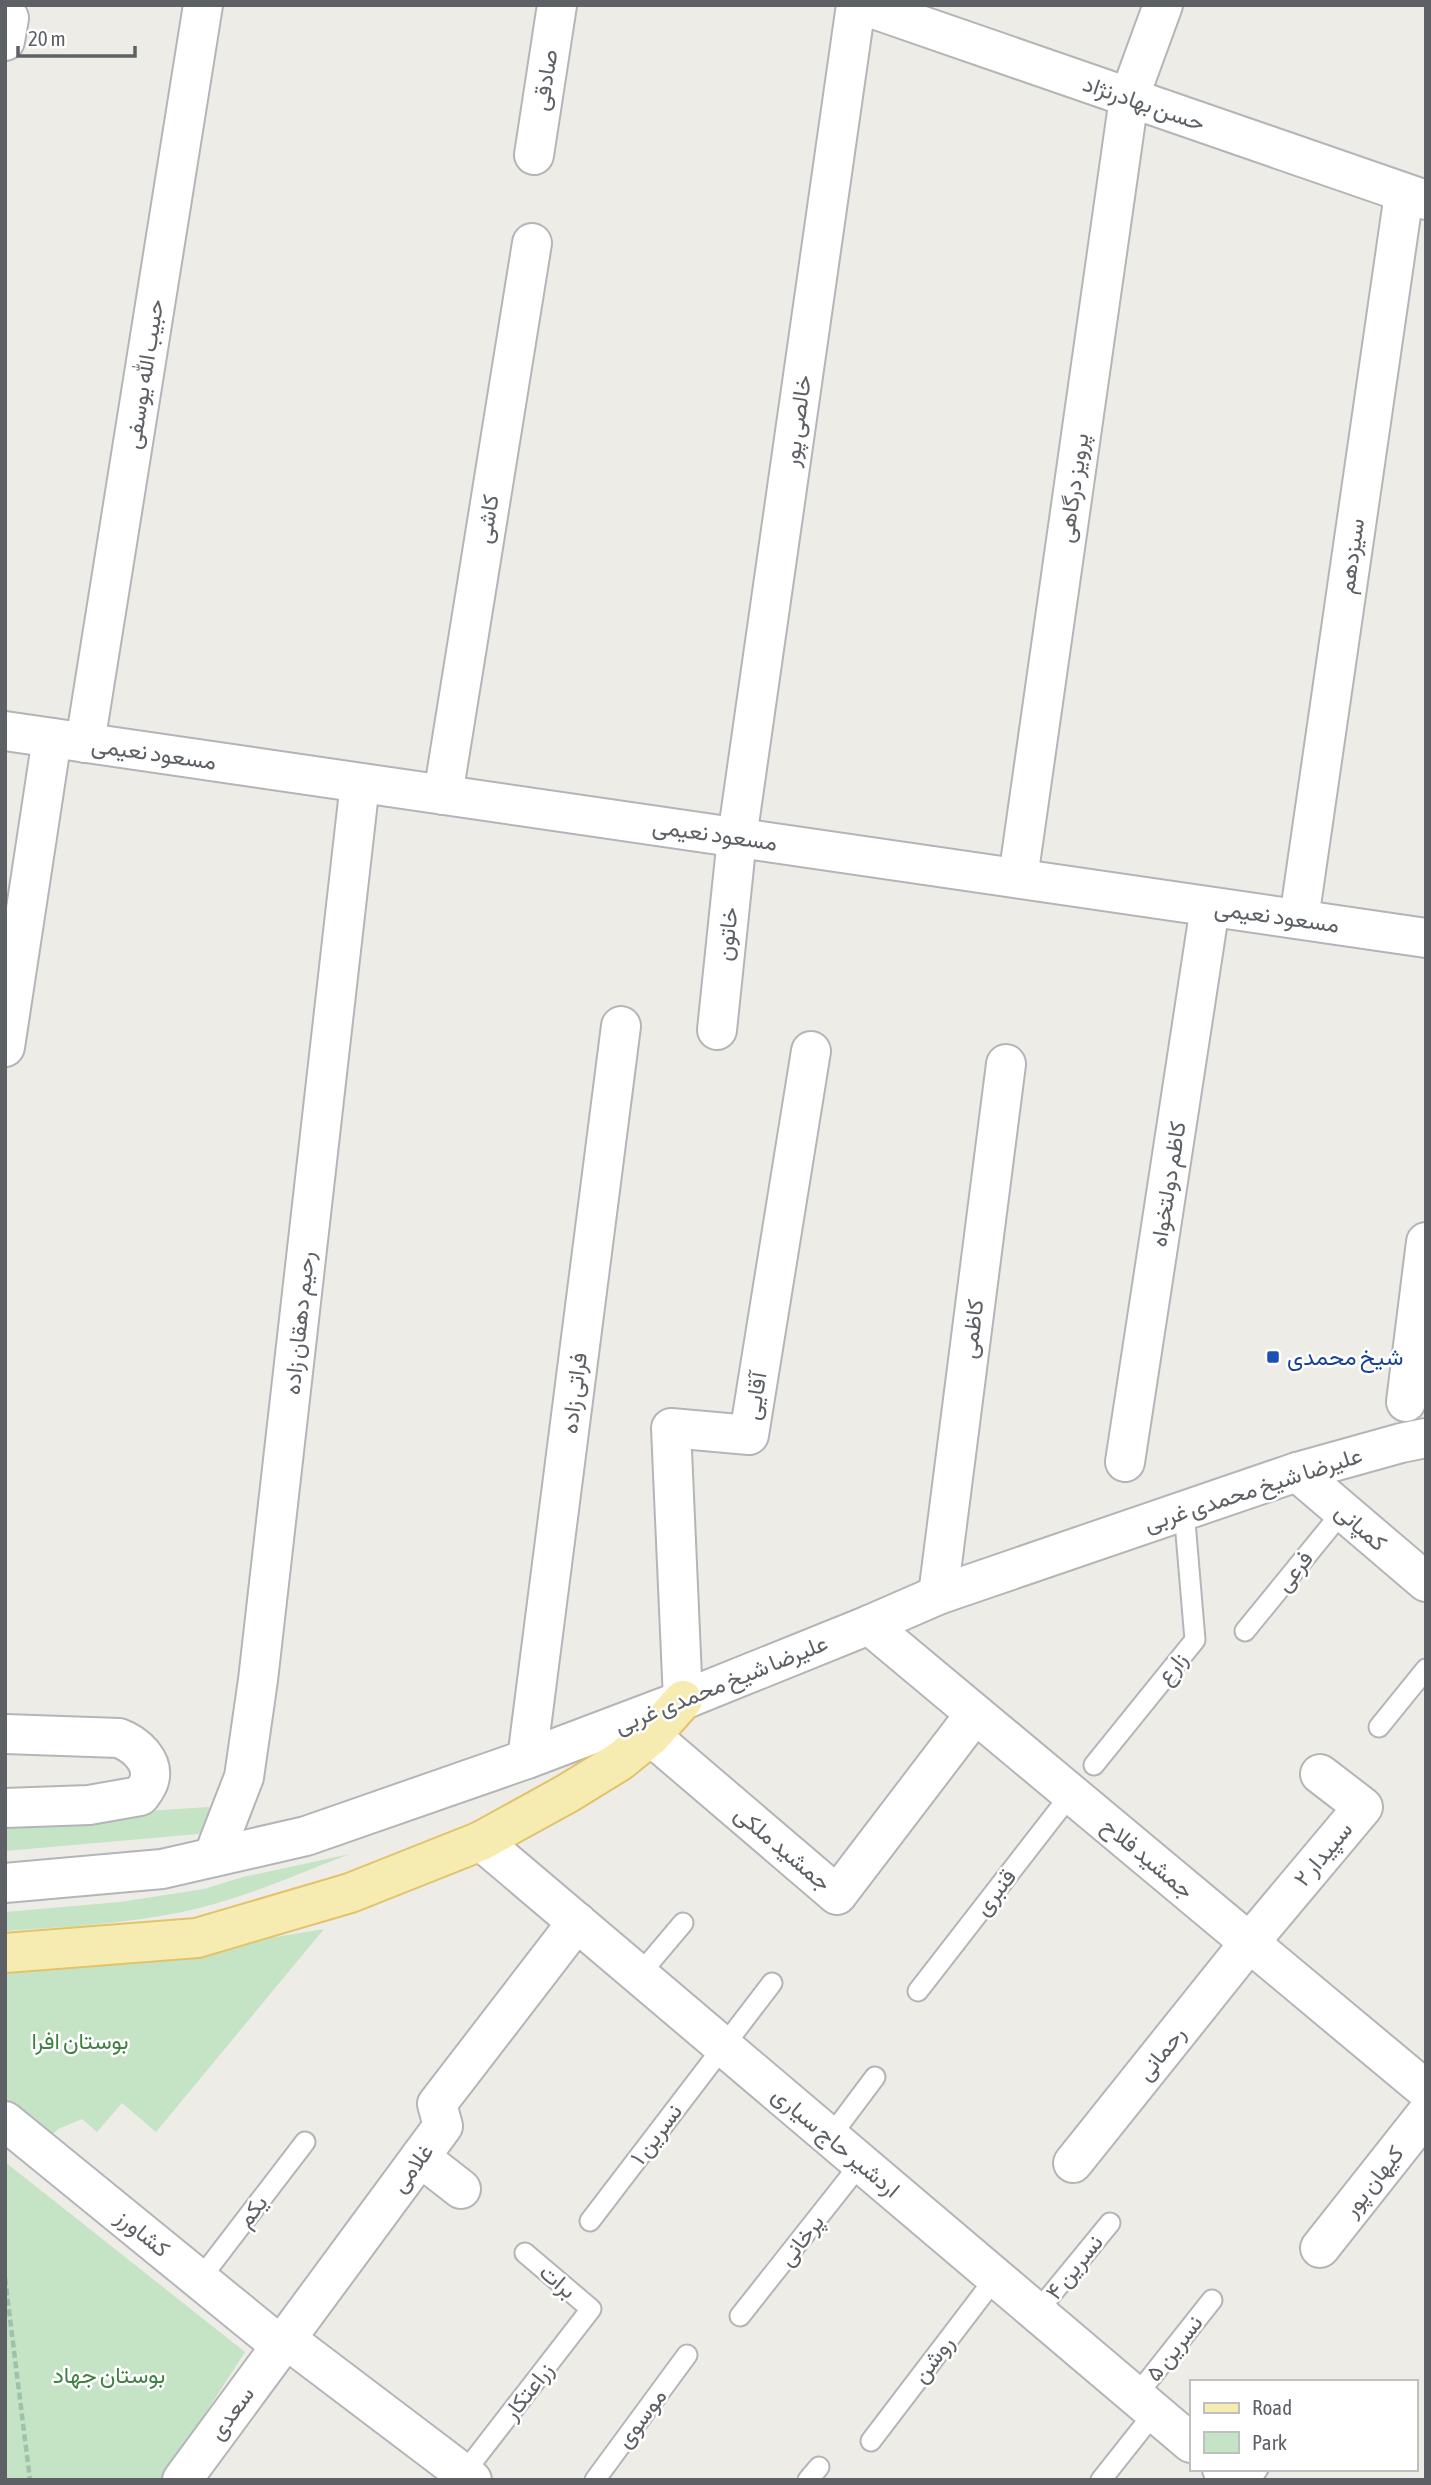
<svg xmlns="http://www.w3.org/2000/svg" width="1431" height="2485" viewBox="0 0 1431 2485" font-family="'Asap Condensed',Vazirmatn,sans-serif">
	<rect width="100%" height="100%" fill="#eeece6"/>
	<!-- green -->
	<g fill="#c5e3c5">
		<path d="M 209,1807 L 215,1817 L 211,1827 L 198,1834 L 5,1851 L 5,1820 Z"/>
		<path d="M 350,1854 C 295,1875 240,1900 182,1912 C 124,1924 64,1927 5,1931 L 5,1912 L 120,1902 L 204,1889 L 243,1877 Z"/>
		<path d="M 324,1929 L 156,2132 L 122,2103 L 97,2132 L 82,2119 L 58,2129 L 45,2142 L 5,2108 L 5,1972 L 107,1965 Z"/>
		<path d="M 5,2162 L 245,2352 L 162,2480 L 5,2480 Z"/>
	</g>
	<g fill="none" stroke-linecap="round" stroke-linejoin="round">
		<defs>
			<g id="service">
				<path d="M 1245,1631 L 1343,1511"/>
				<path d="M 1379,1727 L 1426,1669"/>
				<path d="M 1094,1765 L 1195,1640 L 1184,1510"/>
				<path d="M 639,1975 L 683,1923"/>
				<path d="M 918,1991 L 1071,1794"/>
				<path d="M 830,2137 L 875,2077"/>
				<path d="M 590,2221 L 772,1983"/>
				<path d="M 200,2279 L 305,2142"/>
				<path d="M 1037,2312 L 1110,2223"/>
				<path d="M 740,2316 L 861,2163"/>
				<path d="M 1136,2396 L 1212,2300"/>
				<path d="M 871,2441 L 996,2277"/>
				<path d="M 464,2473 L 591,2309 L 525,2253"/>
				<path d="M 595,2480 L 687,2355"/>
				<path d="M 808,2480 L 819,2467"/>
				<path d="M 1101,2480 L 1155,2412"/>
				<path d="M 1250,2480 L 1258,2469"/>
			</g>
			<g id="minor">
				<path d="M 862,5 L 1426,200"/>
				<path d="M 5,41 L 9,18"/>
				<path d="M 534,155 L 557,5"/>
				<path d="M 85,743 L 203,5"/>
				<path d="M 443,795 L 532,243"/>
				<path d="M 1018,878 L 1129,98 L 1163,5"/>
				<path d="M 1299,919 L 1404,194"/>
				<path d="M 717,1030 L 737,838 L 856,5"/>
				<path d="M 5,1047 L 52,738"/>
				<path d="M 1406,1402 L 1426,1242"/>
				<path d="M 1125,1462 L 1210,907"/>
				<path d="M 1297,1472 L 1426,1582"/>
				<path d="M 938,1595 L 1006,1064"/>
				<path d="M 869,1625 L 1426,2090"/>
				<path d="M 683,1700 L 671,1428 L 749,1435 L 811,1051"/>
				<path d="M 651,1736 L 837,1895 L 975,1714"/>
				<path d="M 527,1759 L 621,1026"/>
				<path d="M 213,1857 L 244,1777 L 258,1680 L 360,783"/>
				<path d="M 5,2121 L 281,2346"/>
				<path d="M 420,2157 L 461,2189"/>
				<path d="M 1073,2163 L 1249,1943 L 1363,1807 L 1320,1774"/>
				<path d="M 1320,2248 L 1426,2114"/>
				<path d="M 286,2339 L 472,2480"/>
				<path d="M 182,2480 L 443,2126 L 437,2104 L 577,1922"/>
			</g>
			<g id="tertiary">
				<path d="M 5,1734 L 119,1738 C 135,1744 155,1761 149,1781 C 148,1786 143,1792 140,1796 L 89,1805 L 5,1808"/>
				<path d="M 481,1841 L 1191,2443"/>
				<path d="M 5,1883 L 162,1869 L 306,1836 L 527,1759 L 683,1700 L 869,1625 L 938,1595 L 1297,1472 L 1401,1443 L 1426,1438"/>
				<path d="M 1222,2469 L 1234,2480"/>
			</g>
			<path id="secondary" d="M 5,731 L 1426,938"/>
			<path id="primary" d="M 5,1953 L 197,1938 L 350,1893 L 481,1841 L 568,1793 L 620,1761 L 651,1736 L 683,1700"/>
		</defs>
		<!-- service casing -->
		<use href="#service" stroke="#b3b5b9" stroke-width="23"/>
		<!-- minor casing -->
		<use href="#minor" stroke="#b3b5b9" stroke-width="42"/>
		<!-- tertiary casing -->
		<use href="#tertiary" stroke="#b3b5b9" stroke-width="42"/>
		<!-- secondary casing -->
		<use href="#secondary" stroke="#b2b4b9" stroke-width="42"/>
		<!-- primary casing -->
		<use href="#primary" stroke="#e2c36a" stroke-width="42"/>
		<!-- path -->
		<path stroke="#9ec3aa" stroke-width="4.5" stroke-dasharray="7 3.5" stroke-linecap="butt" d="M 5,2278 L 30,2480"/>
		<!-- service -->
		<use href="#service" stroke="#fff" stroke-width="19"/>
		<!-- minor -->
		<use href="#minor" stroke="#fff" stroke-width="38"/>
		<!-- tertiary -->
		<use href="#tertiary" stroke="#fff" stroke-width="38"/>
		<!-- secondary -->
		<use href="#secondary" stroke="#fff" stroke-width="38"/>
		<!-- primary -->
		<use href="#primary" stroke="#f6ecb2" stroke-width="38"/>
	</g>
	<!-- markers -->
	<rect fill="#1a4fb4" stroke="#fff" stroke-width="2.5" x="1266" y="1350" width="14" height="14" rx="3.5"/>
	<g text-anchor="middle" stroke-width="5" stroke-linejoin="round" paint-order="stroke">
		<!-- street labels -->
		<g font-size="23" fill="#5d6064" stroke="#fff">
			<text transform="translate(545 80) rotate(-81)" y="8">صادقی</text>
			<text transform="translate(1144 103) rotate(19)" y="8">حسن بهادرنژاد</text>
			<text transform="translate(144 374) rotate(-81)" y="8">حبیب الله یوسفی</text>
			<text transform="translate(797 421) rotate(-82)" y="8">خالصی پور</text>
			<text transform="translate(1073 488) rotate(-82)" y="8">پرویز درگاهی</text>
			<text transform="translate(487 519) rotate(-81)" y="8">کاشی</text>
			<text transform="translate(1351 556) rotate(-82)" y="8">سیزدهم</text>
			<text transform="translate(154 753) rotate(8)" y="8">مسعود نعیمی</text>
			<text transform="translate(715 834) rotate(8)" y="8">مسعود نعیمی</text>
			<text transform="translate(1277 916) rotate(8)" y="8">مسعود نعیمی</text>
			<text transform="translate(727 934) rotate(-84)" y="8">خاتون</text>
			<text transform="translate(1168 1184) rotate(-81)" y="8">کاظم دولتخواه</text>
			<text transform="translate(299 1323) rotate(-84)" y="8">رحیم دهقان زاده</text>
			<text transform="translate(972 1329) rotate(-83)" y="8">کاظمی</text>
			<text transform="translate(574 1393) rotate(-83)" y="8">فراتی زاده</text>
			<text transform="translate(755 1396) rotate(-81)" y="8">آقایی</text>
			<text transform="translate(1253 1489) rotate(-18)" y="8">علیرضا شیخ محمدی غربی</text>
			<text transform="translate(1361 1527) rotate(41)" y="8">کمپانی</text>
			<text transform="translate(1294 1571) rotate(-51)" y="8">فرعی</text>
			<text transform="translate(1172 1668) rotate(-51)" y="8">زارع</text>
			<text transform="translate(721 1684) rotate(-22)" y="8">علیرضا شیخ محمدی غربی</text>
			<text transform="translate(783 1848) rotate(40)" y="8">جمشید ملکی</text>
			<text transform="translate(1323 1854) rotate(-50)" y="8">سپیدار ۲</text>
			<text transform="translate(1148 1858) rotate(40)" y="8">جمشید فلاح</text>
			<text transform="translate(995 1892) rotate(-52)" y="8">قنبری</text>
			<text transform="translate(1161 2053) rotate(-51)" y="8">رحمانی</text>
			<text transform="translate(656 2134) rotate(-53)" y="8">نسرین ۱</text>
			<text transform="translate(836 2142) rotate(40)" y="8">اردشیر حاج سیاری</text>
			<text transform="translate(412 2168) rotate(-53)" y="8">غلامی</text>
			<text transform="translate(1373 2181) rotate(-52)" y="8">کیهان پور</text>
			<text transform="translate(252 2211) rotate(-53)" y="8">یکم</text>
			<text transform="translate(143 2233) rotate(39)" y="8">کشاورز</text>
			<text transform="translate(801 2240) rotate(-52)" y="8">پرخانی</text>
			<text transform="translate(1074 2267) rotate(-51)" y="8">نسرین ۴</text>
			<text transform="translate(558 2281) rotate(40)" y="8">برات</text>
			<text transform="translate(1174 2348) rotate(-52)" y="8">نسرین ۵</text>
			<text transform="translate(933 2359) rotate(-53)" y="8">روشن</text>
			<text transform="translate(528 2391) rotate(-52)" y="8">زراعتکار</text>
			<text transform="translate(231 2413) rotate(-54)" y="8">سعدی</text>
			<text transform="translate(641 2418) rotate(-53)" y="8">موسوی</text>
		</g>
		<!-- transit labels -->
		<g font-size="23" fill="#164399" stroke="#fff" text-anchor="start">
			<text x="1287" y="1365">شیخ محمدی</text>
		</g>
		<!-- park labels -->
		<g font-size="23" fill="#3f8143" stroke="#fff">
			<text x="80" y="2049">بوستان افرا</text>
			<text x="109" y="2383">بوستان جهاد</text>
		</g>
	</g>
	<!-- border -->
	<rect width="1431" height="2485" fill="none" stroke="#5d6064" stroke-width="14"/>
	<!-- legend -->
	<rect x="1190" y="2380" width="228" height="91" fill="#ffffff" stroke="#bebfc1" stroke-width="2"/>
	<rect x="1204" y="2403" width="35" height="10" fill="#f6ecb2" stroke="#bebfc1" stroke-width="2"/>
	<text x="1252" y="2415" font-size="21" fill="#5d6064">Road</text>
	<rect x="1204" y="2432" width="35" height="21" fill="#c5e3c5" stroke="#bebfc1" stroke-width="2"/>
	<text x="1252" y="2450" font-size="21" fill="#5d6064">Park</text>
	<!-- scale -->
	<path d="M18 46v10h117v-10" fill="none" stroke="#5d6064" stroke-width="3.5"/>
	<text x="28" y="46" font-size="21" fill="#5d6064" stroke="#ffffff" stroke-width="5" paint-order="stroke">20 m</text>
</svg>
